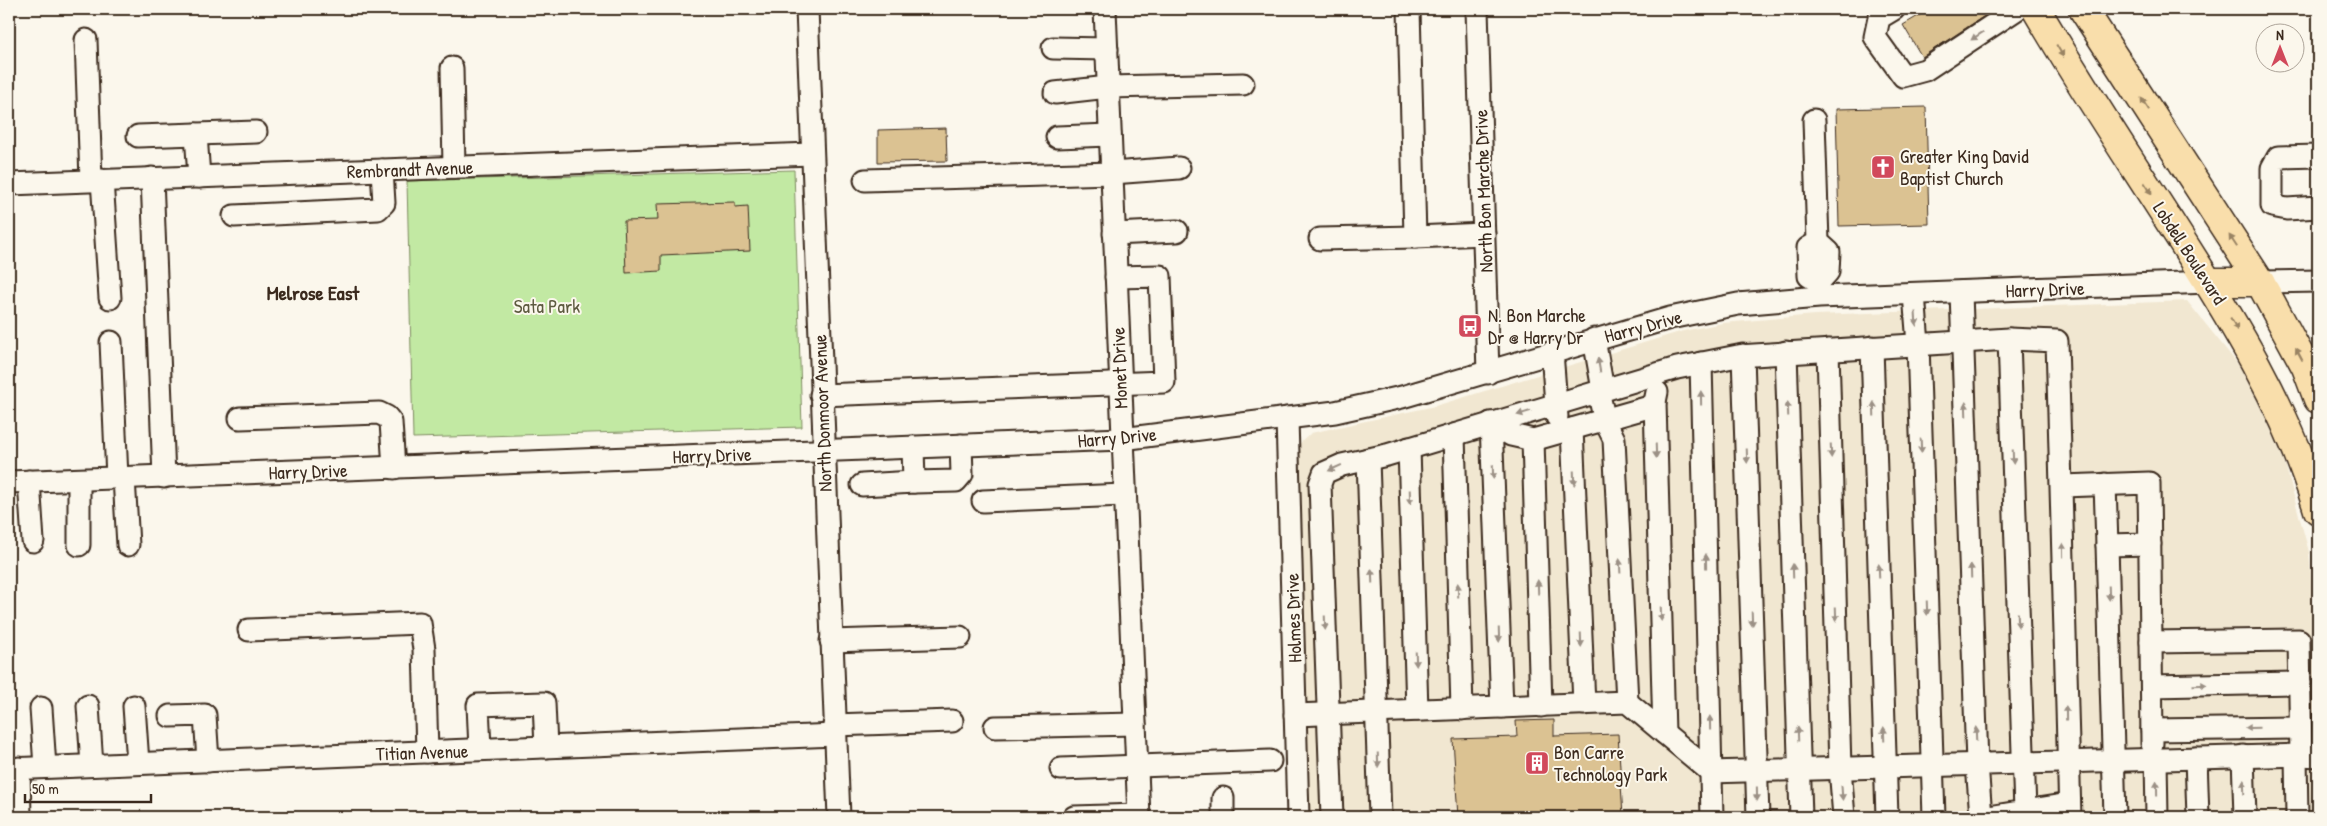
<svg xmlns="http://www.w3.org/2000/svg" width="2327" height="826" viewBox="0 0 2327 826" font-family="'Patrick Hand',sans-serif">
	<rect width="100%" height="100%" fill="#fbf7ec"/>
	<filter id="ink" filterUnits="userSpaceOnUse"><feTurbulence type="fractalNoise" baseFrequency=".02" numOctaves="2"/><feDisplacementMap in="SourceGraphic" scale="10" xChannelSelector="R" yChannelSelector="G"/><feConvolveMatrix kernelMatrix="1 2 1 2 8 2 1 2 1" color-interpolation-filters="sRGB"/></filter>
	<g filter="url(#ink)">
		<!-- built -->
		<path fill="#f1e7d1" d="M 2187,301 L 2246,374 L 2283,456 L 2309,552 L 2318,648 L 2318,817 L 1298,817 L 1297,446 L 1311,433 L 1435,406 L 1683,331 L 1723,323 L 1815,315 Z"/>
		<!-- green -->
		<path fill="#c2e9a3" stroke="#7e8a60" d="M 794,170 L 802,427 L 413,438 L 407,181 Z"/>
		<!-- building -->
		<g fill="#dbc292" stroke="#3b2a1e">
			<path d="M 1930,9 L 1995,9 L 1922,57 L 1903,25 Z"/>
			<path d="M 1926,107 L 1929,224 L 1839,226 L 1836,109 Z"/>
			<path d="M 946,128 L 947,161 L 878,162 L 878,130 Z"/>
			<path d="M 735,202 L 735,207 L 748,206 L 750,251 L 661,255 L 661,271 L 626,273 L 624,221 L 658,220 L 657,204 Z"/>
			<path d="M 1554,720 L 1554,736 L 1618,734 L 1623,817 L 1458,817 L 1453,739 L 1517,737 L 1516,721 Z"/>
		</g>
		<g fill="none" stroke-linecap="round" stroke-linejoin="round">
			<defs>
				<g id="minor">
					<path d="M 807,9 L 839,817"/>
					<path d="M 1105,9 L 1139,817"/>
					<path d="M 1409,9 L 1415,237 L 1484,234"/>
					<path d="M 1477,9 L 1488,373"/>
					<path d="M 1894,9 L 1879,18 L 1875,37 L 1903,76 L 1925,70 L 2017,9"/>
					<path d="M 86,40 L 91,180"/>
					<path d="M 1053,48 L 1107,49"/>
					<path d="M 452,68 L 454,167"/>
					<path d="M 1055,93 L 1108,87 L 1243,84"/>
					<path d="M 1814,120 L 1818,242 L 1829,252 L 1828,272 L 1819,282 L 1809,276 L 1808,248 L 1818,242"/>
					<path d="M 196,134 L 199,177"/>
					<path d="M 138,136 L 256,132"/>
					<path d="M 1057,137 L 1110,135"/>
					<path d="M 2318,156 L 2278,157 L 2272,168 L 2272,206 L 2287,209 L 2318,207"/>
					<path d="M 152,178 L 164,477"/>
					<path d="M 102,180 L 110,298"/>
					<path d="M 865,180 L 1112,173 L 1179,168"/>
					<path d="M 9,184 L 812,154"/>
					<path d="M 234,216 L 378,209 L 384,203 L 382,170"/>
					<path d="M 1114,234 L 1177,231"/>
					<path d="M 1320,239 L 1415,237"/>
					<path d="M 2260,282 L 2318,281"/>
					<path d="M 1961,292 L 1977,764 L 1981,817"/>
					<path d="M 1914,294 L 1918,344 L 1934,817"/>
					<path d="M 1594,339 L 1603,390"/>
					<path d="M 2009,339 L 2025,811"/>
					<path d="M 111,342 L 117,478"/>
					<path d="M 1872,347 L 1887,817"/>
					<path d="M 1828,350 L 1840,768 L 1844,817"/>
					<path d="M 1552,352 L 1557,417"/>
					<path d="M 1786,352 L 1801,817"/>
					<path d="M 1743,355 L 1758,817"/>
					<path d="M 1701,363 L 1712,817"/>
					<path d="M 1598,391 L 1605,421 L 1614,439 L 1627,702"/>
					<path d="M 821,395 L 1164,382 L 1160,276 L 1116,277"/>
					<path d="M 1655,402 L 1664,733"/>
					<path d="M 240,418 L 379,413 L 387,417 L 391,422 L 394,468"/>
					<path d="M 1287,418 L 1298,817"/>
					<path d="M 1491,423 L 1502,707"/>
					<path d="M 1491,423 L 1511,435 L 1533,440 L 1649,407 L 1655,402 L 1657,392"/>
					<path d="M 1572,429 L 1584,704"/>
					<path d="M 1454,435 L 1462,709"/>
					<path d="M 1533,440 L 1541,706"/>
					<path d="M 913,447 L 914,482 L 956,481 L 962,474 L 961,445"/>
					<path d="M 1409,448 L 1417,710"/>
					<path d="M 1368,459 L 1380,817"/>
					<path d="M 124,478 L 128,545"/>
					<path d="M 79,480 L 79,545"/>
					<path d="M 29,481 L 33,541"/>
					<path d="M 9,482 L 1122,439 L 1335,412 L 1402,397 L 1670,318 L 1738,304 L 1819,297 L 2209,282"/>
					<path d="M 2105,484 L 2107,545 L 2150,544"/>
					<path d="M 862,485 L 914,482"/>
					<path d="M 2062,486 L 2149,483 L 2151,642 L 2299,640 L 2301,755"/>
					<path d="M 983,501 L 1124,495"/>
					<path d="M 2107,545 L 2115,817"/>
					<path d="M 249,630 L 420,623 L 424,649 L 427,752"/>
					<path d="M 831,641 L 960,637"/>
					<path d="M 2151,642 L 2152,744"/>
					<path d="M 2152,686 L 2300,683"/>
					<path d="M 88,706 L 92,765"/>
					<path d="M 134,706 L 138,763"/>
					<path d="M 41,708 L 45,767"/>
					<path d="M 1295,715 L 1627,702 L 1711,772 L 2301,755 L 2318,756"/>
					<path d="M 170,716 L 205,715 L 208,761"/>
					<path d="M 834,725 L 952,721"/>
					<path d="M 995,727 L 1135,724"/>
					<path d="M 2152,730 L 2300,728"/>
					<path d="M 480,749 L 478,705 L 544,703 L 546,747"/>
					<path d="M 2296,755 L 2297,817"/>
					<path d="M 2243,756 L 2245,817"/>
					<path d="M 2196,758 L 2198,817"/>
					<path d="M 2156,759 L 2157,817"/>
					<path d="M 19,768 L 20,817"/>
					<path d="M 9,769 L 835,735"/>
					<path d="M 1061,769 L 1270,761"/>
					<path d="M 1223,798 L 1223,817"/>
					<path d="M 1074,817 L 1139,815"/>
					<path d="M 1332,817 L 1320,484 L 1324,473 L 1342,465 L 1387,455 L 1677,368 L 1738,356 L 2009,339 L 2057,341 L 2070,817"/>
					<path d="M 1988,817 L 2069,804"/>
				</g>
				<g id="major">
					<path d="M 2036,9 C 2079,83 2127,155 2173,227 C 2231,317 2287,407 2318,510"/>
					<path d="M 2083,9 L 2260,282 L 2306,367 L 2318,399"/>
					<path d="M 2209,282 L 2260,282"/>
				</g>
			</defs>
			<!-- minor casing -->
			<use href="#minor" stroke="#3b2a1e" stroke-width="25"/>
			<!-- major casing -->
			<use href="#major" stroke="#3b2a1e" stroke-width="31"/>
			<!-- minor -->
			<use href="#minor" stroke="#fbf7ec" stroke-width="21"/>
			<!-- major -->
			<use href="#major" stroke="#f9deab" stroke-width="28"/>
		</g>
		<!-- one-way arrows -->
		<defs><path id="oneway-solid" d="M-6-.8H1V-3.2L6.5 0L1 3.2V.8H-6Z" transform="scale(1.25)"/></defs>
		<g fill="#9b9085">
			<use href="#oneway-solid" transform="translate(1977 36) rotate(146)"/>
			<use href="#oneway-solid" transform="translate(1916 319) rotate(86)"/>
			<use href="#oneway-solid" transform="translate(1599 365) rotate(-100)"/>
			<use href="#oneway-solid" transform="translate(1701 398) rotate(-91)"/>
			<use href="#oneway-solid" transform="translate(1788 409) rotate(-92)"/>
			<use href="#oneway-solid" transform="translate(1874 409) rotate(-92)"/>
			<use href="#oneway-solid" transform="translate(1966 409) rotate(-92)"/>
			<use href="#oneway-solid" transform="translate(1524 413) rotate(163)"/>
			<use href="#oneway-solid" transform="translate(1921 446) rotate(88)"/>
			<use href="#oneway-solid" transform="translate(1656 451) rotate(88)"/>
			<use href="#oneway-solid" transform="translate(1831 451) rotate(88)"/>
			<use href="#oneway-solid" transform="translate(1747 456) rotate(88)"/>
			<use href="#oneway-solid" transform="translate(2013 457) rotate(88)"/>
			<use href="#oneway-solid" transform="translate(1335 468) rotate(156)"/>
			<use href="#oneway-solid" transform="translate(1493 472) rotate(88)"/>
			<use href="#oneway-solid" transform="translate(1574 478) rotate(88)"/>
			<use href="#oneway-solid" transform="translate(1410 497) rotate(88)"/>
			<use href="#oneway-solid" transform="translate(2063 550) rotate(-91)"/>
			<use href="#oneway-solid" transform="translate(1706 561) rotate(-91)"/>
			<use href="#oneway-solid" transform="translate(1620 566) rotate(-93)"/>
			<use href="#oneway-solid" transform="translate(1793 571) rotate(-92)"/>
			<use href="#oneway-solid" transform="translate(1879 571) rotate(-92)"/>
			<use href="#oneway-solid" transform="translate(1971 571) rotate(-92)"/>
			<use href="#oneway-solid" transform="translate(1372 576) rotate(-92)"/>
			<use href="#oneway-solid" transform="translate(1538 587) rotate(-92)"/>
			<use href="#oneway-solid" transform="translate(1458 590) rotate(-92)"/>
			<use href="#oneway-solid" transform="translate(2109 593) rotate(88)"/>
			<use href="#oneway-solid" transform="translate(1927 608) rotate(88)"/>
			<use href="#oneway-solid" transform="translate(1661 614) rotate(88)"/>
			<use href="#oneway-solid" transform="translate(1836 614) rotate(88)"/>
			<use href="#oneway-solid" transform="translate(1752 619) rotate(88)"/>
			<use href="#oneway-solid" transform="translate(2018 620) rotate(88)"/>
			<use href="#oneway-solid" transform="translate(1325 623) rotate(88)"/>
			<use href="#oneway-solid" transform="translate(1499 635) rotate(88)"/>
			<use href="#oneway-solid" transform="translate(1581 640) rotate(88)"/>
			<use href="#oneway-solid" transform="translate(1416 659) rotate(88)"/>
			<use href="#oneway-solid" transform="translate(2200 685) rotate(-1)"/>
			<use href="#oneway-solid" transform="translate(2066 713) rotate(-91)"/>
			<use href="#oneway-solid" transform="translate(1710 723) rotate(-91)"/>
			<use href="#oneway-solid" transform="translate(2252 728) rotate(179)"/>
			<use href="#oneway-solid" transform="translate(1798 734) rotate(-92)"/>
			<use href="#oneway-solid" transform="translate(1884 734) rotate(-92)"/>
			<use href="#oneway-solid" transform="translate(1976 734) rotate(-92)"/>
			<use href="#oneway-solid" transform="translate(1378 760) rotate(88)"/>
			<use href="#oneway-solid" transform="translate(2244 787) rotate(-92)"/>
			<use href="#oneway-solid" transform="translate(2157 788) rotate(-91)"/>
			<use href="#oneway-solid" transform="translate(1842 793) rotate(86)"/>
			<use href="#oneway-solid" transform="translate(1757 794) rotate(89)"/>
		</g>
		<g fill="#9a8464">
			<use href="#oneway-solid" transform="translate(2060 51) rotate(60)"/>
			<use href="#oneway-solid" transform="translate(2145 104) rotate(-123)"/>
			<use href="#oneway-solid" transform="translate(2148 188) rotate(57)"/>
			<use href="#oneway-solid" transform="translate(2233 241) rotate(-123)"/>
			<use href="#oneway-solid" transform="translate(2234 324) rotate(60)"/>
			<use href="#oneway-solid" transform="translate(2299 354) rotate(-118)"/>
		</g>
	</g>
	<!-- icons -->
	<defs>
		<symbol id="church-square" viewBox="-11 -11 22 22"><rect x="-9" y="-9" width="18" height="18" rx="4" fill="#d1495b" stroke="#fbf7ec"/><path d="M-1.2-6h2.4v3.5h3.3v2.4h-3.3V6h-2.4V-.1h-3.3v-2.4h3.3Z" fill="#fff"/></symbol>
		<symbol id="bus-square" viewBox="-11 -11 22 22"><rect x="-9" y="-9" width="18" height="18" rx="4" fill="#d1495b" stroke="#fbf7ec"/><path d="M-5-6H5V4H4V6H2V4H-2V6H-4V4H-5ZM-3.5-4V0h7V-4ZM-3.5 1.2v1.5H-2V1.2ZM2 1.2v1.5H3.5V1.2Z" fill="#fff"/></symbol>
		<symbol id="building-square" viewBox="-11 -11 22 22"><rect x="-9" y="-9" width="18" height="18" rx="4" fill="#d1495b" stroke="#fbf7ec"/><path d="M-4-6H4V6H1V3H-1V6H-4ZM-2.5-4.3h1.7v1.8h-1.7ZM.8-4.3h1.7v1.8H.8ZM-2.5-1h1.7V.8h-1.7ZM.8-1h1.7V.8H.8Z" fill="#fff"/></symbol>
	</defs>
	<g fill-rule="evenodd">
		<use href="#church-square" x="1869" y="153" width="28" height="28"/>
		<use href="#bus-square" x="1456" y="312" width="28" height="28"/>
		<use href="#building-square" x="1523" y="749" width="28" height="28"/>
	</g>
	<g text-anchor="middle" stroke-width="4" stroke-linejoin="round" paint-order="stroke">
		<!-- poi labels -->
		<g font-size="19" fill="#3b2a1e" stroke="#fbf7ec" text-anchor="start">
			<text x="1900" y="163">Greater King David<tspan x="1900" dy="22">Baptist Church</tspan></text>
			<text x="1488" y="322">N. Bon Marche<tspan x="1488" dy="22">Dr @ Harry Dr</tspan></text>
			<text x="1554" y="759">Bon Carre<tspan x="1554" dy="22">Technology Park</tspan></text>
		</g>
		<!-- street labels -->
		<g font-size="19" fill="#3b2a1e" stroke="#fbf7ec">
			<text transform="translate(410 169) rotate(-2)" y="7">Rembrandt Avenue</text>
			<text transform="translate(1483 191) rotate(-92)" y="7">North Bon Marche Drive</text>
			<text transform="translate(2190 253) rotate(57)" y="7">Lobdell Boulevard</text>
			<text transform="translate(2045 289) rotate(-2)" y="7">Harry Drive</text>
			<text transform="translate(1643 326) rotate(-15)" y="7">Harry Drive</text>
			<text transform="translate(1119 368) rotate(-92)" y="7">Monet Drive</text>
			<text transform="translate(822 413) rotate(-92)" y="7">North Donmoor Avenue</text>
			<text transform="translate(1117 437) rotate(-5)" y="7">Harry Drive</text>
			<text transform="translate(712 455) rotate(-2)" y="7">Harry Drive</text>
			<text transform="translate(308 471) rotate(-2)" y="7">Harry Drive</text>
			<text transform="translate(1293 618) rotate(-92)" y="7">Holmes Drive</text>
			<text transform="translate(422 752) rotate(-2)" y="7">Titian Avenue</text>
		</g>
		<!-- park labels -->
		<g font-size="19" fill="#5d5a3f" stroke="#fbf7ec">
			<text x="547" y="313">Sata Park</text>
		</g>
		<!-- neighbourhood labels -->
		<g font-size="20" font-weight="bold" fill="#3b2a1e" stroke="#fbf7ec">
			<text x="313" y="300">Melrose East</text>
		</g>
	</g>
	<!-- margin -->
	<rect width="2327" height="826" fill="none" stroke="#fbf7ec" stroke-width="30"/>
	<rect x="15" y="15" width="2297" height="796" fill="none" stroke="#3b2a1e" stroke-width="2" filter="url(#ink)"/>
	<!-- north arrow -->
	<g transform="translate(2280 48)"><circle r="24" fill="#fbf7ec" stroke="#aea59a"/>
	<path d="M0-4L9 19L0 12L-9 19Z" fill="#d1495b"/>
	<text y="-8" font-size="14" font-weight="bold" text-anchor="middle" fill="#3b2a1e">N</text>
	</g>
	<!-- scale -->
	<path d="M25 794v8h126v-8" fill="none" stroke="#3b2a1e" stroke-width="2.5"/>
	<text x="32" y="794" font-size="15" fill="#3b2a1e" stroke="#fbf7ec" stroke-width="4" paint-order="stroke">50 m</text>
</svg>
